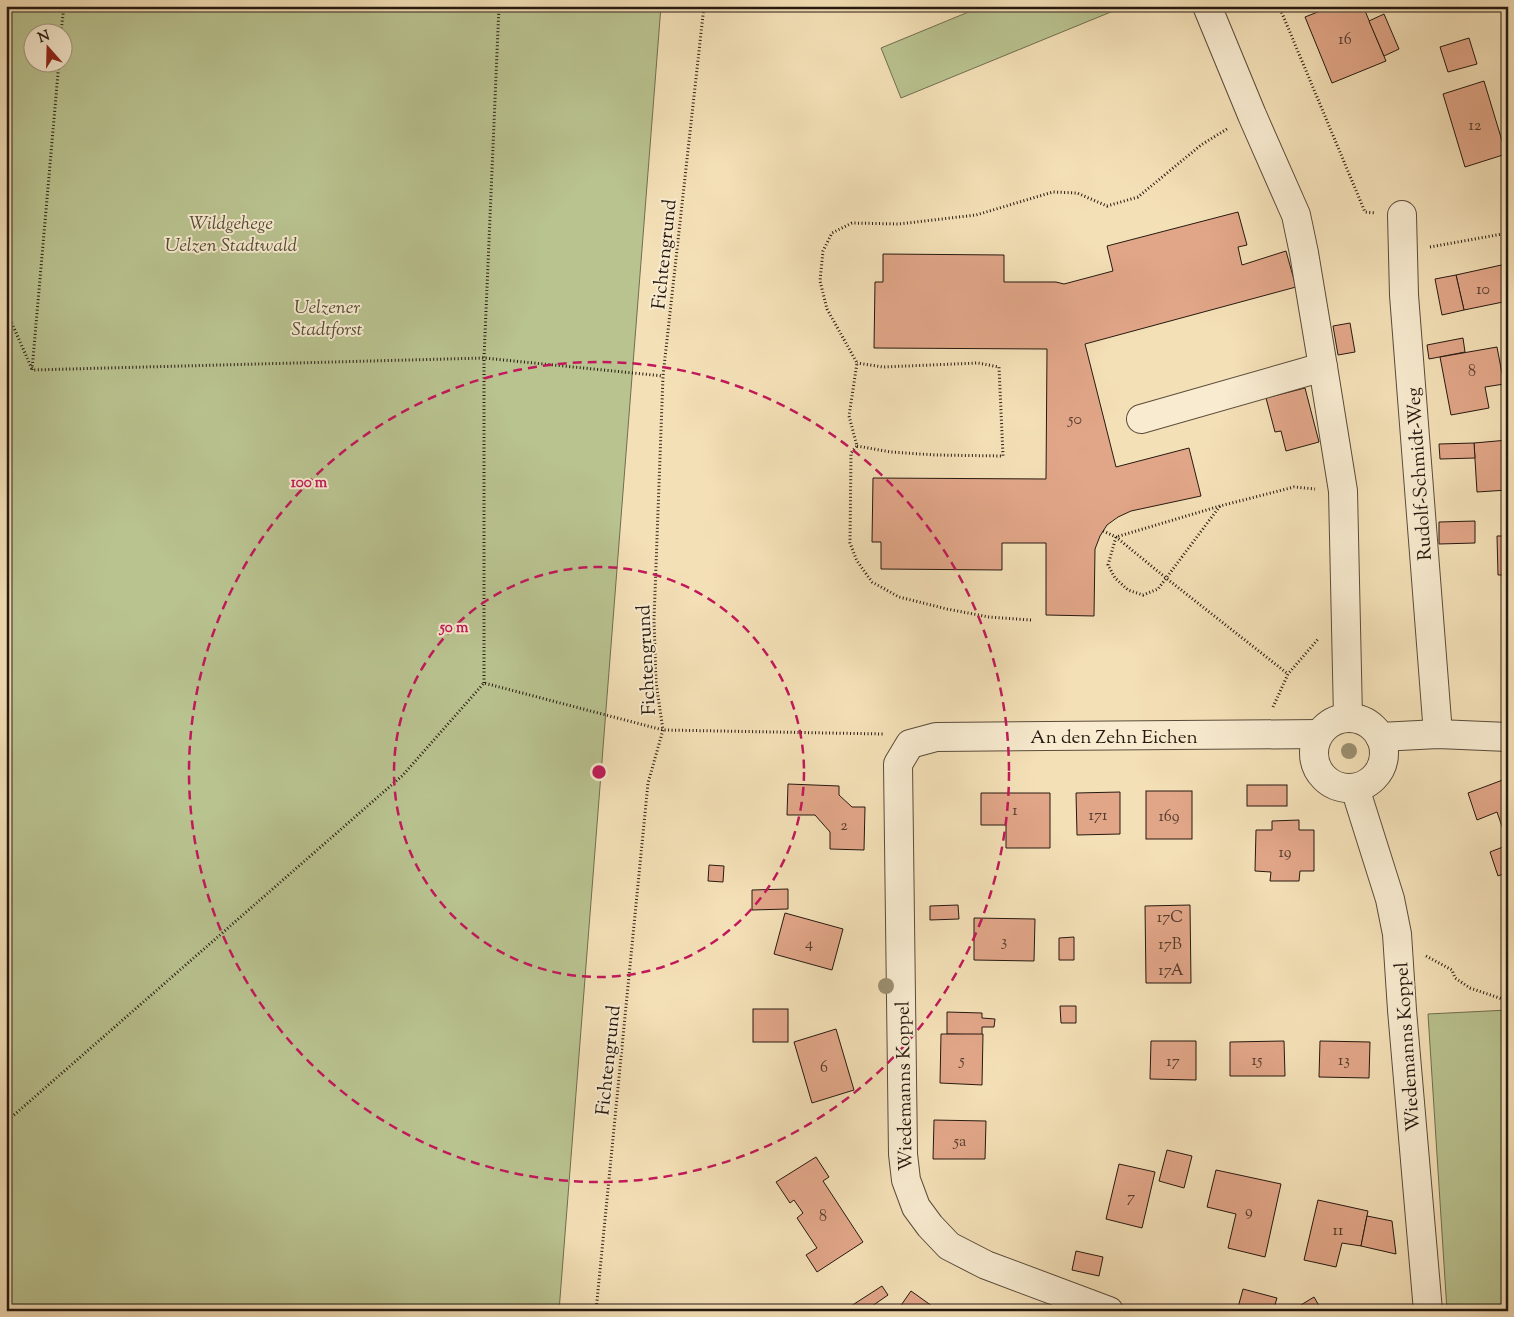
<svg xmlns="http://www.w3.org/2000/svg" width="1514" height="1317" viewBox="0 0 1514 1317" font-family="'Sorts Mill Goudy',serif">
	<rect width="100%" height="100%" fill="#f4e0b7"/>
	<filter id="stains"><feTurbulence type="fractalNoise" baseFrequency=".004" numOctaves="4"/><feColorMatrix values="0 0 0 0 .2 0 0 0 0 .09 0 0 0 0 .02 0 0 0 .5 -.17"/></filter>
	<radialGradient id="worn" r=".72"><stop offset=".6" stop-color="#630" stop-opacity="0"/><stop offset="1" stop-color="#630" stop-opacity=".3"/></radialGradient>
	<!-- green -->
	<g fill="#b9c390" stroke="#706e50" fill-rule="evenodd">
		<path d="M 6,6 L 661,6 L 559,1311 L 6,1311 ZM 32,32 L 62,32 L 62,62 L 32,62 Z"/>
		<path d="M 983,6 L 1123,6 L 1123,7 L 901,98 L 881,48 Z"/>
		<path d="M 1508,1010 L 1508,1311 L 1447,1311 L 1428,1014 Z"/>
	</g>
	<!-- building -->
	<g fill="#e1a688" stroke="#261910">
		<path d="M 1333,6 L 1363,6 L 1386,61 L 1332,83 L 1305,17 Z"/>
		<path d="M 1384,14 L 1399,49 L 1384,56 L 1369,21 Z"/>
		<path d="M 1469,38 L 1477,64 L 1448,72 L 1440,47 Z"/>
		<path d="M 1484,81 L 1506,154 L 1465,167 L 1443,94 Z"/>
		<path d="M 1238,212 L 1247,245 L 1238,247 L 1242,265 L 1286,251 L 1296,287 L 1085,344 L 1116,467 L 1189,448 L 1201,496 L 1131,511 L 1118,517 L 1107,525 L 1100,536 L 1095,549 L 1094,616 L 1046,615 L 1046,543 L 1002,543 L 1002,570 L 881,569 L 881,542 L 872,542 L 873,478 L 1046,479 L 1047,349 L 874,348 L 875,282 L 883,282 L 883,254 L 1004,255 L 1004,282 L 1056,282 L 1064,284 L 1113,271 L 1107,246 Z"/>
		<path d="M 1506,264 L 1508,274 L 1508,301 L 1464,310 L 1456,275 Z"/>
		<path d="M 1456,275 L 1464,310 L 1442,315 L 1435,279 Z"/>
		<path d="M 1350,323 L 1355,352 L 1338,355 L 1333,326 Z"/>
		<path d="M 1463,338 L 1465,352 L 1429,359 L 1427,345 Z"/>
		<path d="M 1497,347 L 1504,384 L 1485,387 L 1489,408 L 1451,415 L 1440,357 Z"/>
		<path d="M 1305,388 L 1319,442 L 1286,451 L 1281,431 L 1275,432 L 1266,398 Z"/>
		<path d="M 1508,440 L 1508,490 L 1477,492 L 1474,443 Z"/>
		<path d="M 1474,443 L 1475,458 L 1440,459 L 1439,444 Z"/>
		<path d="M 1475,521 L 1475,543 L 1439,544 L 1439,522 Z"/>
		<path d="M 1497,536 L 1508,536 L 1508,575 L 1498,575 Z"/>
		<path d="M 1508,778 L 1508,834 L 1505,835 L 1497,812 L 1477,820 L 1468,793 Z"/>
		<path d="M 788,784 L 839,786 L 839,795 L 852,807 L 865,807 L 864,850 L 830,849 L 830,832 L 815,815 L 787,815 Z"/>
		<rect x="1247" y="785" width="40" height="21"/>
		<rect x="1146" y="791" width="46" height="48"/>
		<path d="M 1120,792 L 1120,834 L 1077,835 L 1076,793 Z"/>
		<path d="M 981,793 L 1050,793 L 1050,848 L 1006,848 L 1006,825 L 981,825 Z"/>
		<path d="M 1299,820 L 1299,830 L 1314,830 L 1314,871 L 1300,871 L 1299,881 L 1270,881 L 1271,872 L 1255,871 L 1256,830 L 1272,830 L 1272,821 Z"/>
		<path d="M 1508,845 L 1508,872 L 1498,876 L 1490,852 Z"/>
		<path d="M 709,865 L 724,866 L 723,882 L 708,881 Z"/>
		<path d="M 788,889 L 788,909 L 752,910 L 752,890 Z"/>
		<path d="M 958,905 L 959,919 L 930,920 L 930,906 Z"/>
		<path d="M 1190,905 L 1191,983 L 1146,983 L 1145,906 Z"/>
		<path d="M 785,913 L 843,929 L 832,970 L 774,954 Z"/>
		<path d="M 974,918 L 1035,919 L 1034,961 L 974,960 Z"/>
		<path d="M 1074,937 L 1074,960 L 1059,960 L 1059,938 Z"/>
		<path d="M 1060,1006 L 1076,1006 L 1076,1023 L 1061,1023 Z"/>
		<rect x="753" y="1009" width="35" height="33"/>
		<path d="M 947,1012 L 982,1013 L 982,1018 L 995,1019 L 994,1027 L 982,1027 L 982,1035 L 947,1034 Z"/>
		<path d="M 836,1029 L 854,1090 L 812,1103 L 794,1042 Z"/>
		<path d="M 941,1034 L 983,1034 L 982,1085 L 940,1083 Z"/>
		<path d="M 1151,1041 L 1196,1041 L 1196,1080 L 1150,1079 Z"/>
		<path d="M 1284,1041 L 1285,1076 L 1230,1076 L 1230,1042 Z"/>
		<path d="M 1320,1041 L 1370,1042 L 1369,1078 L 1319,1077 Z"/>
		<path d="M 934,1120 L 986,1121 L 985,1159 L 933,1159 Z"/>
		<path d="M 1167,1150 L 1192,1156 L 1184,1188 L 1159,1181 Z"/>
		<path d="M 816,1157 L 829,1177 L 823,1181 L 863,1242 L 817,1272 L 806,1255 L 817,1248 L 797,1218 L 803,1213 L 794,1200 L 790,1203 L 776,1182 Z"/>
		<path d="M 1119,1164 L 1155,1172 L 1142,1228 L 1106,1219 Z"/>
		<path d="M 1216,1170 L 1281,1184 L 1265,1257 L 1228,1248 L 1236,1214 L 1207,1207 Z"/>
		<path d="M 1318,1200 L 1368,1211 L 1361,1246 L 1342,1243 L 1336,1267 L 1304,1260 Z"/>
		<path d="M 1367,1216 L 1392,1221 L 1396,1254 L 1361,1246 Z"/>
		<path d="M 1076,1251 L 1103,1257 L 1099,1276 L 1072,1270 Z"/>
		<path d="M 882,1286 L 888,1295 L 865,1311 L 854,1311 L 851,1306 Z"/>
		<path d="M 1243,1289 L 1277,1298 L 1273,1311 L 1237,1311 Z"/>
		<path d="M 911,1291 L 939,1311 L 897,1311 Z"/>
		<path d="M 1314,1297 L 1321,1309 L 1318,1311 L 1298,1311 L 1296,1308 Z"/>
	</g>
	<g fill="none" stroke-linecap="round" stroke-linejoin="round">
		<defs>
			<g id="minor">
				<path d="M 1207,6 L 1252,115 L 1296,215 L 1304,253 L 1323,367"/>
				<path d="M 1402,215 L 1404,295 L 1438,734"/>
				<path d="M 1141,419 L 1323,367 L 1343,491 L 1348,717"/>
				<circle cx="1349" cy="753" r="35"/>
				<path d="M 1380,737 L 1438,734 L 1508,737"/>
				<path d="M 1355,788 L 1390,899 L 1397,934 L 1402,1010 L 1428,1311"/>
				<path d="M 1109,1311 L 986,1265 L 949,1246 L 930,1226 L 916,1207 L 906,1180 L 903,1154 L 898,764 L 910,744 L 936,737 L 1319,734"/>
			</g>
		</defs>
		<!-- minor casing -->
		<use href="#minor" stroke="#5a4b3a" stroke-width="30"/>
		<!-- path -->
		<g stroke="#261910" stroke-width="3" stroke-dasharray="1 2.5" stroke-linecap="butt">
			<path d="M 697,6 L 703,9 L 711,6"/>
			<path d="M 1279,6 L 1365,212 L 1376,213"/>
			<path d="M 61,32 L 64,6"/>
			<path d="M 59,62 L 32,370 L 484,358 L 663,376"/>
			<path d="M 1430,247 L 1508,233"/>
			<path d="M 6,310 L 32,369"/>
			<path d="M 857,446 L 891,452 L 936,455 L 1003,456 L 999,367 L 978,363 L 883,367 L 857,363"/>
			<path d="M 1220,506 L 1158,589 L 1143,595 L 1128,590 L 1115,578 L 1108,565 L 1116,537 L 1220,506 L 1294,487 L 1315,489"/>
			<path d="M 1103,531 L 1116,537 L 1166,578 L 1288,674"/>
			<path d="M 1031,620 L 989,617 L 947,609 L 899,597 L 872,582 L 857,561 L 850,543 L 851,453 L 857,446 L 849,416 L 857,363 L 827,309 L 820,281 L 823,251 L 832,233 L 852,223 L 899,224 L 976,215 L 1053,192 L 1077,193 L 1107,206 L 1138,197 L 1201,145 L 1227,129"/>
			<path d="M 484,683 L 484,358 L 499,6"/>
			<path d="M 1273,707 L 1288,674 L 1319,638"/>
			<path d="M 1426,956 L 1452,970 L 1455,978 L 1470,988 L 1508,1001"/>
			<path d="M 6,1122 L 403,775 L 484,683 L 663,730 L 884,734"/>
			<path d="M 596,1311 L 648,783 L 663,730 L 656,682 L 654,620 L 663,376 L 704,6"/>
		</g>
		<!-- minor -->
		<use href="#minor" stroke="#f8ebd0" stroke-width="28"/>
	</g>
	<!-- trees -->
	<g fill="#9b8f70">
		<circle cx="1349" cy="751" r="8"/>
		<circle cx="886" cy="986" r="8"/>
	</g>
	<!-- distance rings -->
	<g fill="none" stroke="#c2185b" stroke-width="2.5" stroke-dasharray="9 6">
		<circle cx="599" cy="772" r="205"/>
		<circle cx="599" cy="772" r="410"/>
	</g>
	<g text-anchor="middle" stroke-width="4" stroke-linejoin="round" paint-order="stroke">
		<!-- number labels -->
		<g font-size="16" fill="#553c2e">
			<text x="1345" y="44">16</text>
			<text x="1475" y="130">12</text>
			<text x="1483" y="294">10</text>
			<text x="1472" y="376">8</text>
			<text x="1075" y="424">50</text>
			<text x="1015" y="815">1</text>
			<text x="1098" y="820">171</text>
			<text x="1169" y="821">169</text>
			<text x="844" y="830">2</text>
			<text x="1285" y="857">19</text>
			<text x="1170" y="922">17C</text>
			<text x="1004" y="946">3</text>
			<text x="809" y="948">4</text>
			<text x="1170" y="949">17B</text>
			<text x="1171" y="975">17A</text>
			<text x="962" y="1065">5</text>
			<text x="1257" y="1065">15</text>
			<text x="1344" y="1065">13</text>
			<text x="1173" y="1066">17</text>
			<text x="824" y="1072">6</text>
			<text x="960" y="1146">5a</text>
			<text x="1131" y="1202">7</text>
			<text x="1249" y="1216">9</text>
			<text x="823" y="1221">8</text>
			<text x="1338" y="1235">11</text>
		</g>
		<!-- park labels -->
		<g font-size="19" font-style="italic" fill="#524c36" stroke="#f8ebd0">
			<text x="231" y="229">Wildgehege<tspan x="231" dy="22">Uelzen Stadtwald</tspan></text>
			<text x="327" y="313">Uelzener<tspan x="327" dy="22">Stadtforst</tspan></text>
		</g>
		<!-- street labels -->
		<g font-size="19" fill="#261910" stroke="#f8ebd0">
			<text transform="translate(663 254) rotate(-84)" y="7">Fichtengrund</text>
			<text transform="translate(1418 474) rotate(-94)" y="7">Rudolf-Schmidt-Weg</text>
			<text transform="translate(645 660) rotate(-93)" y="7">Fichtengrund</text>
			<text x="1114" y="743">An den Zehn Eichen</text>
			<text transform="translate(1406 1047) rotate(-94)" y="7">Wiedemanns Koppel</text>
			<text transform="translate(607 1060) rotate(-84)" y="7">Fichtengrund</text>
			<text transform="translate(903 1086) rotate(-91)" y="7">Wiedemanns Koppel</text>
		</g>
	</g>
	<circle cx="599" cy="772" r="8" fill="#c2185b" stroke="#f8ebd0" stroke-width="2.5"/>
	<g font-size="15" text-anchor="middle" font-weight="bold" fill="#c2185b" stroke="#f8ebd0" stroke-width="4" stroke-linejoin="round" paint-order="stroke">
		<text x="309" y="487">100 m</text>
		<text x="454" y="632">50 m</text>
	</g>
	<!-- margin -->
	<rect width="1514" height="1317" fill="none" stroke="#f4e0b7" stroke-width="25"/>
	<rect x="8" y="8" width="1499" height="1302" fill="none" stroke="#261910" stroke-width="2.5"/>
	<rect x="12" y="12" width="1489" height="1292" fill="none" stroke="#261910"/>
	<!-- north arrow -->
	<g transform="translate(48 48) rotate(340)"><circle r="24" fill="#f8ebd0" stroke="#a49783"/>
	<path d="M0-4L9 19L0 12L-9 19Z" fill="#8f2418"/>
	<text y="-8" font-size="14" font-weight="bold" text-anchor="middle" fill="#261910">N</text>
	</g>
	<rect width="100%" height="100%" filter="url(#stains)"/>
	<rect width="100%" height="100%" fill="url(#worn)"/>
</svg>
